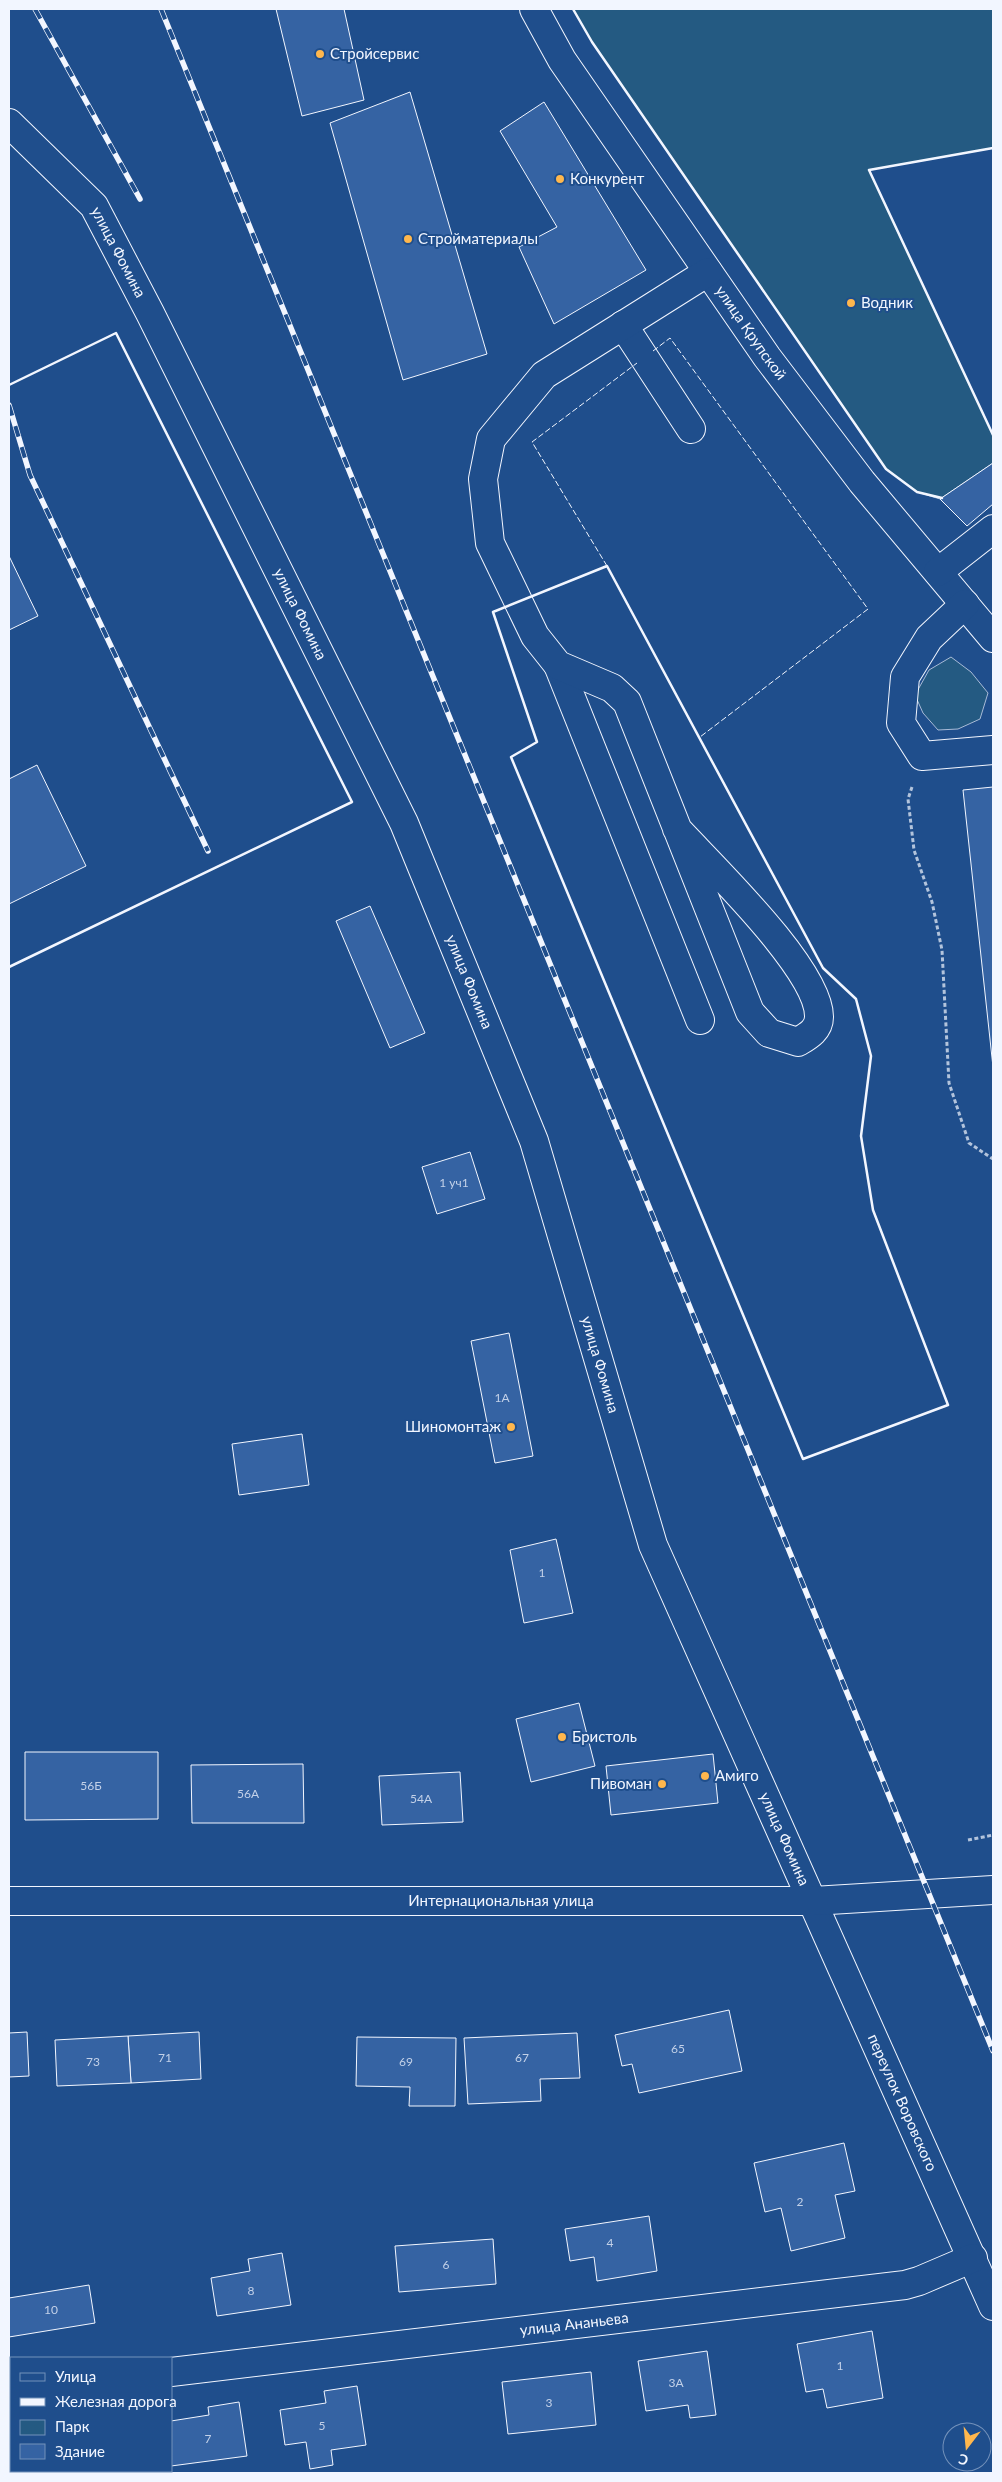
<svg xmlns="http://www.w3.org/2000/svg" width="1002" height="2482" viewBox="0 0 1002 2482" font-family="Lato,sans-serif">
	<rect width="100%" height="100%" fill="#1f4e8c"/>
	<!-- green -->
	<g fill="#245a82" stroke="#a8bbd7">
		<path d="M 573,9 L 993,9 L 993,148 L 869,170 L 993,435 L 993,463 L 940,499 L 917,492 L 886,469 L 592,42 Z"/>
		<path d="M 951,657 L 971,672 L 988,693 L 980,719 L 958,729 L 938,730 L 923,713 L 915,695 L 929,670 Z"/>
	</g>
	<!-- building -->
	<g fill="#3563a3" stroke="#f2f6ff">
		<path d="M 276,9 L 344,9 L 364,100 L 302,116 Z"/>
		<path d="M 410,92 L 487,354 L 403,380 L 330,123 Z"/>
		<path d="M 544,102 L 646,270 L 554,324 L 519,247 L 557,227 L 500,131 Z"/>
		<path d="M 993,463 L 993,504 L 967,526 L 940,499 Z"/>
		<path d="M 9,556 L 38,616 L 9,630 Z"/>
		<path d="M 37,765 L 86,866 L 9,904 L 9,779 Z"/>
		<path d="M 993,787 L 993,1067 L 963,790 Z"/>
		<path d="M 370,906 L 425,1033 L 390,1048 L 336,921 Z"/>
		<path d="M 470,1152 L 485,1199 L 437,1214 L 422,1167 Z"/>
		<path d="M 509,1333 L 533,1456 L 495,1463 L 471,1341 Z"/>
		<path d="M 302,1434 L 309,1485 L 239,1495 L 232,1444 Z"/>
		<path d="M 556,1539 L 573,1613 L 524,1623 L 510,1550 Z"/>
		<path d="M 579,1703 L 595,1766 L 531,1782 L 516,1719 Z"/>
		<path d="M 25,1752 L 158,1752 L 158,1819 L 25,1820 Z"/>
		<path d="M 713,1754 L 718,1803 L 611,1815 L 606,1766 Z"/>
		<path d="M 303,1764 L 304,1823 L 192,1823 L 191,1765 Z"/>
		<path d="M 460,1772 L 463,1822 L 382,1825 L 379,1776 Z"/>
		<path d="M 729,2010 L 742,2071 L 639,2093 L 632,2064 L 622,2066 L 615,2035 Z"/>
		<path d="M 27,2032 L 29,2076 L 9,2077 L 9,2033 Z"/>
		<path d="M 199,2032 L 201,2079 L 131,2083 L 128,2036 Z"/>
		<path d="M 577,2033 L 580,2078 L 540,2079 L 541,2101 L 468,2104 L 464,2038 Z"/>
		<path d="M 128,2036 L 131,2083 L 57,2086 L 55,2040 Z"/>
		<path d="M 357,2037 L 456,2038 L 455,2106 L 409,2106 L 410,2087 L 356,2086 Z"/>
		<path d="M 844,2143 L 855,2191 L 835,2195 L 845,2238 L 791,2251 L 781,2208 L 765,2212 L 754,2163 Z"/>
		<path d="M 649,2216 L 657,2271 L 597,2281 L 594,2257 L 570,2261 L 565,2229 Z"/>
		<path d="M 493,2239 L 496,2284 L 399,2292 L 395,2246 Z"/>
		<path d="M 282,2253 L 291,2305 L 217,2316 L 211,2278 L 250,2271 L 248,2259 Z"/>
		<path d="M 89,2285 L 95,2323 L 9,2337 L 9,2298 Z"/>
		<path d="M 872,2331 L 883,2398 L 827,2408 L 823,2389 L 806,2392 L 797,2344 Z"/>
		<path d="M 707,2351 L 716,2415 L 690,2418 L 688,2405 L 646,2411 L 638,2361 Z"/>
		<path d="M 591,2372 L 596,2425 L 508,2434 L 502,2382 Z"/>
		<path d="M 357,2386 L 366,2445 L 331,2450 L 333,2465 L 310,2469 L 306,2442 L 285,2445 L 280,2410 L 326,2403 L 324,2391 Z"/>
		<path d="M 239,2402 L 247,2456 L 171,2466 L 171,2421 L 209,2415 L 208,2407 Z"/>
		<rect x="22" y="2471" width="81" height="2"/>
	</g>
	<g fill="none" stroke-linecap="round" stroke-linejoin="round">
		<defs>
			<g id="minor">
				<path id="s1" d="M 534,9 L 562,60 L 767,357 L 862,482 L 993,638"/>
				<path id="s2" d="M 9,123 L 94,206 L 150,313 L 404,823 L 534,1141 L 653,1545 L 993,2306"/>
				<path d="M 623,325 L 691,429"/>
				<path d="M 938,572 L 993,529"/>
				<path d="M 965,604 L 929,638 L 905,677 L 901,723 L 922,756 L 993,750"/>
				<path d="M 558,665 L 700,1020"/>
				<path d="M 677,829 C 710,865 820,970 819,1017 C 819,1030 808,1036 798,1042 L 769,1033 L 750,1012 L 627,702 L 612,688 L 558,665 L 535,636 L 490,543 L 483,479 L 491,439 L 544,375 L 708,272"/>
				<path id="s3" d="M 9,1901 L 813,1901 L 993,1890"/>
				<path id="s4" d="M 171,2372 L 905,2285 L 919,2281 L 973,2258"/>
				<path d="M 9,2391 L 11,2390"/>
			</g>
		</defs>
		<!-- minor casing -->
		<use href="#minor" stroke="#f2f6ff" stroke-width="30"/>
		<!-- path -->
		<g stroke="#b3c4dc" stroke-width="3" stroke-dasharray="4 2.5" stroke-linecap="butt">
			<path d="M 912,787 L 908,799 L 914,850 L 932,902 L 942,950 L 949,1083 L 969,1143 L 993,1159"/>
			<path d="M 968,1840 L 993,1835"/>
		</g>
		<!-- minor -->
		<use href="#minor" stroke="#1f4e8c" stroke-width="28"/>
		<defs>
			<g id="rail">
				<path d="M 35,9 L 140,199"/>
				<path d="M 161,9 L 993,2051"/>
				<path d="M 9,405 L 30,475 L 208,851"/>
			</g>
		</defs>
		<!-- rail casing -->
		<use href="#rail" stroke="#f2f6ff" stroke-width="5.5"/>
		<!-- rail -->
		<use href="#rail" stroke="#1f4e8c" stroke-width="4" stroke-dasharray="11" stroke-linecap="butt"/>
		<!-- fence -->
		<g stroke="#f2f6ff" stroke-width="1" stroke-dasharray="6 2.5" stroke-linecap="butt">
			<path d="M 653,351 L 670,338 L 868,609 L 700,737"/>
			<path d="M 607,566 L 532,442 L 637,363"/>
		</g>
		<!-- wall -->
		<g stroke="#f2f6ff" stroke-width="2.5">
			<path d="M 573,9 L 592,42 L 886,469 L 917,492 L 942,498"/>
			<path d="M 993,148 L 869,170 L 993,435"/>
			<path d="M 9,385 L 116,333 L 352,802 L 9,967"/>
			<path d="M 607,566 L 823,968 L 856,999 L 871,1056 L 861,1136 L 873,1210 L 948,1405 L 803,1459 L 511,757 L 537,742 L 493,612 Z"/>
		</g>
	</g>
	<!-- markers -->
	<g fill="#ffb74d" stroke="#1f4e8c" stroke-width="2">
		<circle cx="320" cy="54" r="5"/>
		<circle cx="560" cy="179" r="5"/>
		<circle cx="408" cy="239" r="5"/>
		<circle cx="851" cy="303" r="5"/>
		<circle cx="511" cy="1427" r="5"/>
		<circle cx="562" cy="1737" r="5"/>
		<circle cx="705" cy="1776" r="5"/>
		<circle cx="662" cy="1784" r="5"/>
	</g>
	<g text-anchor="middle" stroke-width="4" stroke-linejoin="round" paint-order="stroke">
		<!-- number labels -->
		<g font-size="12" fill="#c3d1e8">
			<text x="454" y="1187">1 уч1</text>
			<text x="502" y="1402">1А</text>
			<text x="542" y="1577">1</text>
			<text x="91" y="1790">56Б</text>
			<text x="248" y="1798">56А</text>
			<text x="421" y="1803">54А</text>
			<text x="678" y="2053">65</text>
			<text x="165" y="2062">71</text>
			<text x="522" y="2062">67</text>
			<text x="93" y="2066">73</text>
			<text x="406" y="2066">69</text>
			<text x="800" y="2206">2</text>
			<text x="610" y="2247">4</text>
			<text x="446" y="2269">6</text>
			<text x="251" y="2295">8</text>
			<text x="51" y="2314">10</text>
			<text x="840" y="2370">1</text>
			<text x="676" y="2387">3А</text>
			<text x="549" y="2407">3</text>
			<text x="322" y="2430">5</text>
			<text x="208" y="2443">7</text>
		</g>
		<!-- poi labels -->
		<g font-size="15" fill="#f2f6ff" stroke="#1f4e8c" text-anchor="start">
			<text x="330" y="59">Стройсервис</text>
			<text x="570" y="184">Конкурент</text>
			<text x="418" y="244">Стройматериалы</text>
			<text x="861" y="308">Водник</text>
			<text x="501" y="1432" text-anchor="end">Шиномонтаж</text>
			<text x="572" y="1742">Бристоль</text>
			<text x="715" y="1781">Амиго</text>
			<text x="652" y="1789" text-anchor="end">Пивоман</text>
		</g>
		<!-- street labels -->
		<g font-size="15" fill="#f2f6ff" stroke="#1f4e8c">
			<text dy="5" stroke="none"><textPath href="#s2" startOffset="171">улица Фомина</textPath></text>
			<text dy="5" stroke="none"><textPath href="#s1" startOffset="390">улица Крупской</textPath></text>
			<text dy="5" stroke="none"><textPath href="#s2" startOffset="576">улица Фомина</textPath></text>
			<text dy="5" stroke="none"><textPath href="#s2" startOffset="981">улица Фомина</textPath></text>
			<text dy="5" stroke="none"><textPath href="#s2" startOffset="1386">улица Фомина</textPath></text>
			<text dy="5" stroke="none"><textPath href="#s2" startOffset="1896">улица Фомина</textPath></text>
			<text dy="5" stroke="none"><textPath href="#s3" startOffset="492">Интернациональная улица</textPath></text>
			<text dy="5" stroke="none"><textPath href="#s2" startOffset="2185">переулок Воровского</textPath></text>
			<text dy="5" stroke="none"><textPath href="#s4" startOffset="406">улица Ананьева</textPath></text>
		</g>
	</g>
	<!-- border -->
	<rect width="1002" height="2482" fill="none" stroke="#f2f6ff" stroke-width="20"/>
	<!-- legend -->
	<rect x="10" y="2357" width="162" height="115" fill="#1f4e8c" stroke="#7391ba"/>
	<rect x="20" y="2373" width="25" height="8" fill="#1f4e8c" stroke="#7391ba"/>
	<text x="55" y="2382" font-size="15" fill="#f2f6ff">Улица</text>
	<rect x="20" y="2398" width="25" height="8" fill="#f2f6ff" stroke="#7391ba"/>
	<text x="55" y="2407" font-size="15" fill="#f2f6ff">Железная дорога</text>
	<rect x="20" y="2420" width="25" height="15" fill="#245a82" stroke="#7391ba"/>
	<text x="55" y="2432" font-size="15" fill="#f2f6ff">Парк</text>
	<rect x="20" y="2444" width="25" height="15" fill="#3563a3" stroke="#7391ba"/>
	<text x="55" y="2457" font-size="15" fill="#f2f6ff">Здание</text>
	<!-- north arrow -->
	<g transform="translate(967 2447) rotate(196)"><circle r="24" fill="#1f4e8c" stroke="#7391ba"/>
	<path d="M0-4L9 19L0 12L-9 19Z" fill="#ffb74d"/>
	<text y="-8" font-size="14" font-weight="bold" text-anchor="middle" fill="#f2f6ff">С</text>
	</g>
</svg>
